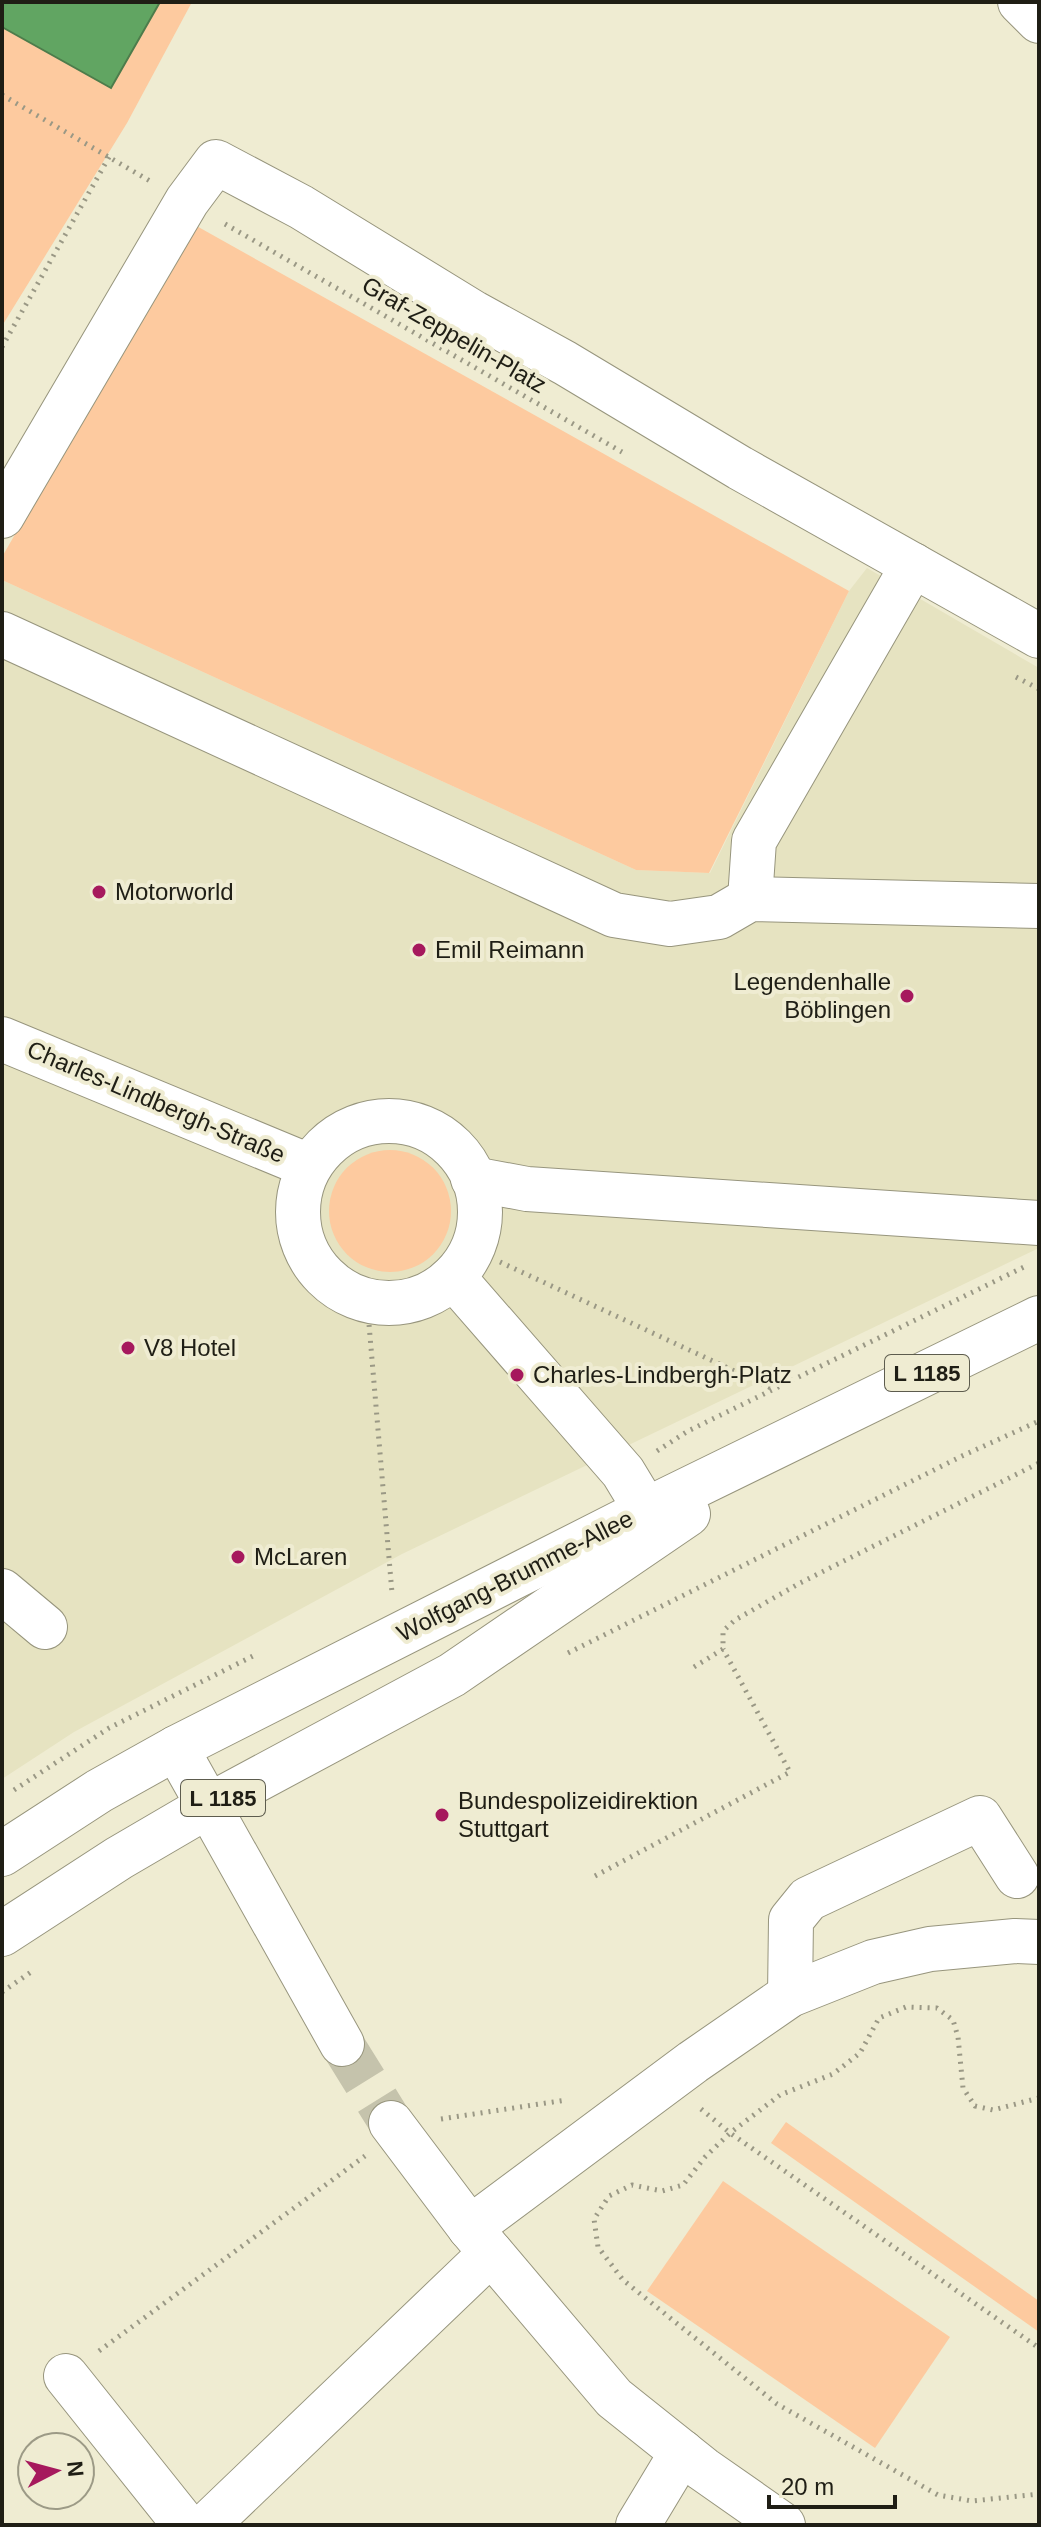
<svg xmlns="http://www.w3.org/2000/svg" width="1041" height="2527" viewBox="0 0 1041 2527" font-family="Arial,sans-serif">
	<rect width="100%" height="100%" fill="#efecd2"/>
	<!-- built -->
	<path fill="#e6e3c1" d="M 867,568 L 1039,668 L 1039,1248 L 402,1554 L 74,1732 L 2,1779 L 2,580 L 636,870 L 710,873 L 849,591 Z"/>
	<!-- green -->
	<g fill="#fdca9f">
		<path d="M 2,2 L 192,2 L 127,123 L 2,326 Z"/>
		<path d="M 193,224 L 849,591 L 709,873 L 636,870 L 2,580 L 2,557 Z"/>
		<circle cx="390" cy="1211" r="61"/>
		<path d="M 786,2122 L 1039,2301 L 1039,2332 L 771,2143 Z"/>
		<path d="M 723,2181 L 950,2337 L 875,2448 L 647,2291 Z"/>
	</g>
	<!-- water -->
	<path fill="#61a562" stroke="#4d7c4b" stroke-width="2" d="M 2,2 L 160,2 L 111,88 L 2,27 Z"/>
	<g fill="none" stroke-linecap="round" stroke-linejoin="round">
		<!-- minor-tunnel -->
		<path stroke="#c5c3ac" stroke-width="44" stroke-dasharray="44 22" stroke-linecap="butt" d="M 342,2044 L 391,2123"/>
		<defs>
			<g id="minor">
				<path d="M 2,516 L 187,201 L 216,162 L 301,207 L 474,313 L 565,363 L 740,468 L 1039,636"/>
				<path d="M 2,634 L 614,915 L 670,924 L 719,917 L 750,899 L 1039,906"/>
				<path d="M 750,899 L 754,841 L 913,565"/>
				<path d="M 2,1039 L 309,1166"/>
				<circle cx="389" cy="1212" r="91"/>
				<path d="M 473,1179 L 527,1189 L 1039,1223"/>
				<path d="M 453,1277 L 623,1472 L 646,1510"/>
				<path d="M 2,1591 L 45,1627"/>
				<path d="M 176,1748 L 342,2044"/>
				<path d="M 790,1995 L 791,1920 L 808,1899 L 980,1818 L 1017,1876"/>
				<path d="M 391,2123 L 470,2228 L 614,2398 L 703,2469 L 783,2525"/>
				<path d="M 470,2228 L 693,2062 L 790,1995 L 873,1962 L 930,1949 L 1015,1941 L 1039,1942"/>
				<path d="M 66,2376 L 185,2525"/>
				<path d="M 207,2525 L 491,2253"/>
				<path d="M 638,2525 L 682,2452"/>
			</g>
			<g id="major">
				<path d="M 1020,2 L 1039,21"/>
				<path d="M 2,1854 L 99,1791 L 176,1748 L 646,1510 L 1039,1318"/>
				<path d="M 2,1934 L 119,1858 L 208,1806 L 452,1675 L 688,1514"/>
			</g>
		</defs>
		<!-- minor casing -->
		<use href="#minor" stroke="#97957d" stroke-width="46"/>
		<!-- major casing -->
		<use href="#major" stroke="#97957d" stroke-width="46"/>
		<!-- path -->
		<g stroke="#9a9885" stroke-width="5" stroke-dasharray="2 6" stroke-linecap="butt">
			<path d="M 2,95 L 150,181"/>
			<path d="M 225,224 L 622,452"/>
			<path d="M 2,347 L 109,157"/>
			<path d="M 1016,677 L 1039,689"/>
			<path d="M 500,1262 L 773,1389"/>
			<path d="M 367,1301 L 392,1593"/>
			<path d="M 657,1451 L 688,1431 L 1024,1267"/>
			<path d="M 568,1653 L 962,1456 L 1039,1421"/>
			<path d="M 694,1667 L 723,1649 L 723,1631 L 735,1620 L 800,1583 L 1039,1463"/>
			<path d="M 14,1790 L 109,1728 L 253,1656"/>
			<path d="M 595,1876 L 790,1772 L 723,1649"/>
			<path d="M 2,1992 L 31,1972"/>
			<path d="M 1039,2098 L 993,2110 L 975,2106 L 963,2088 L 958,2037 L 953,2020 L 937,2008 L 906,2007 L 879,2018 L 860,2053 L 833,2074 L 780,2095 L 730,2133 L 705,2157 L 683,2185 L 662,2191 L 632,2185 L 609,2196 L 594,2219 L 598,2247 L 623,2280 L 777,2404 L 938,2495 L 972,2501 L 1039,2494"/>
			<path d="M 701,2109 L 730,2133 L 1039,2348"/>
			<path d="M 441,2119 L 566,2100"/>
			<path d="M 99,2351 L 365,2156"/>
		</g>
		<!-- minor -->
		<use href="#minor" stroke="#fff" stroke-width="44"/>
		<!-- major -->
		<use href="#major" stroke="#fff" stroke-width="44"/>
	</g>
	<!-- markers -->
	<g fill="#a6195d" stroke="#efecd2" stroke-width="3">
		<circle cx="99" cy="892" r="8"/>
		<circle cx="419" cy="950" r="8"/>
		<circle cx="907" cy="996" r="8"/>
		<circle cx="128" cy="1348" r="8"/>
		<circle cx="517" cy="1375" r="8"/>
		<circle cx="238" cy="1557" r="8"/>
		<circle cx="442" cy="1815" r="8"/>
	</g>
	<g text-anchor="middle" stroke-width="8" stroke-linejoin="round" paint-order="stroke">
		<!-- shield labels -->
		<g fill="#efecd2" stroke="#5d5c4e" stroke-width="2">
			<rect x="885" y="1355" width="84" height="36" rx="6"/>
			<rect x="181" y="1780" width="84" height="36" rx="6"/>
		</g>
		<g font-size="22" font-weight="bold" fill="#1f1e15">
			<text x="927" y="1381">L 1185</text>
			<text x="223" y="1806">L 1185</text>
		</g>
		<!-- street labels -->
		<g font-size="24" fill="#1f1e15" stroke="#efecd2">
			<text transform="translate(454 335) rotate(30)" y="8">Graf-Zeppelin-Platz</text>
			<text transform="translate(156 1102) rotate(23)" y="8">Charles-Lindbergh-Straße</text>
			<text transform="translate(515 1576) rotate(-27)" y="8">Wolfgang-Brumme-Allee</text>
		</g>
		<!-- poi labels -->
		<g font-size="24" fill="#1f1e15" stroke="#efecd2" text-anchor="start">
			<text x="115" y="900">Motorworld</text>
			<text x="435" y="958">Emil Reimann</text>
			<text x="891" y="990" text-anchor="end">Legendenhalle<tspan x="891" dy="28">Böblingen</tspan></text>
			<text x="144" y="1356">V8 Hotel</text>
			<text x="533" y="1383">Charles-Lindbergh-Platz</text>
			<text x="254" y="1565">McLaren</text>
			<text x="458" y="1809">Bundespolizeidirektion<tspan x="458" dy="28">Stuttgart</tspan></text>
		</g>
	</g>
	<!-- border -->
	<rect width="1041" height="2527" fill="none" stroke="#1f1e15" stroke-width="8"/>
	<!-- north arrow -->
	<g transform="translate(56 2471) rotate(84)"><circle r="38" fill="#efecd2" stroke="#9c9a86" stroke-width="2"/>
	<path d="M0-6L14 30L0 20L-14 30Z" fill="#a6195d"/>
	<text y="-12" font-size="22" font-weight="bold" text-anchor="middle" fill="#1f1e15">N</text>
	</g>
	<!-- scale -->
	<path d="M769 2495v12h126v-12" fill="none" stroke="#1f1e15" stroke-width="4"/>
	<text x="781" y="2495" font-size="24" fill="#1f1e15" stroke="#efecd2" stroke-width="6" paint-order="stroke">20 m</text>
</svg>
